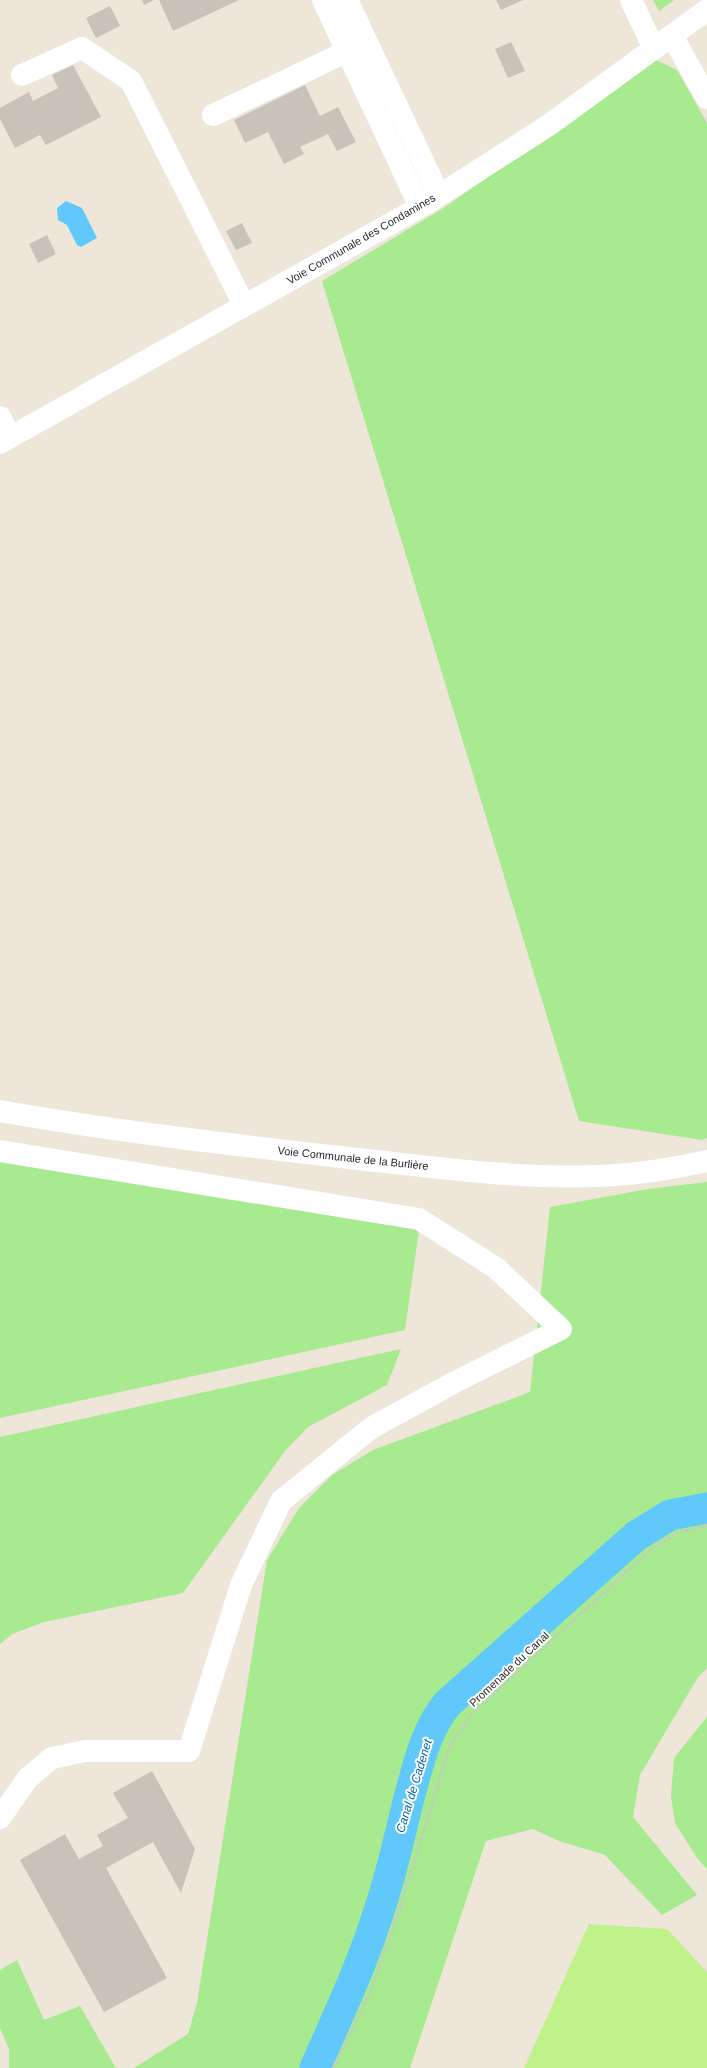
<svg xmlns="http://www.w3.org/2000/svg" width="707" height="2068" viewBox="0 0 707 2068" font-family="Arial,sans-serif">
	<rect width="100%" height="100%" fill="#ede6d9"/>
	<!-- green -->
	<g fill="#a8ea8f">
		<path d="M 653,0 L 674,0 L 659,11 Z"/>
		<path d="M 656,60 L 677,70 L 707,123 L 707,1138 L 702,1140 L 579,1121 L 322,281 L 442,209 Z"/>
		<path d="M 0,1161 L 419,1230 L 405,1330 L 0,1418 Z"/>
		<path d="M 707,1182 L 707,1668 L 698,1677 L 640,1775 L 633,1817 L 697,1895 L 662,1915 L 605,1855 L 559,1841 L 533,1829 L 486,1841 L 410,2068 L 134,2068 L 188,2034 L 197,2003 L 267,1560 L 299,1508 L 332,1475 L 373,1450 L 530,1392 L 550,1207 L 648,1189 Z"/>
		<path d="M 401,1349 L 387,1385 L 308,1427 L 285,1451 L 183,1593 L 44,1622 L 12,1634 L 0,1644 L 0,1437 Z"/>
		<path d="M 707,1717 L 707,1869 L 697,1858 L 675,1823 L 671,1796 L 674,1758 Z"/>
		<path d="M 17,1960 L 44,2020 L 80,2006 L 116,2068 L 9,2068 L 9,2049 L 0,2028 L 0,1970 Z"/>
	</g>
	<!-- pitch -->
	<path fill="#bff28a" d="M 589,1924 L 667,1929 L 707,1972 L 707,2068 L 524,2068 Z"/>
	<!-- water -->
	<path fill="#60c8fb" d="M 66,201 L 82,208 L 97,238 L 81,247 L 77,245 L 67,225 L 58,220 L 57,208 Z"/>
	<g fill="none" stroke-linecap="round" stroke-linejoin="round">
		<!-- canal -->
		<path stroke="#60c8fb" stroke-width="31" d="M 315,2068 C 338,2016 362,1965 379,1911 C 392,1873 400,1833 410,1794 C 419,1762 426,1729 448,1703 L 636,1536 L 670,1515 L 707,1508"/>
	</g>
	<!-- building -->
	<g fill="#c8c3b9">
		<path d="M 142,0 L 154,0 L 144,5 Z"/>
		<path d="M 159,0 L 239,0 L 173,31 Z"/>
		<path d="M 496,0 L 523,0 L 501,10 Z"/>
		<path d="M 110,6 L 120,26 L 96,38 L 86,18 Z"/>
		<path d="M 511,42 L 525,71 L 508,78 L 495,49 Z"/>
		<path d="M 73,65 L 101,117 L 46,145 L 40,135 L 15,148 L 0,119 L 0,108 L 29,92 L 33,101 L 58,88 L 52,75 Z"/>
		<path d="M 305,85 L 320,116 L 338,107 L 356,142 L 337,151 L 328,134 L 300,147 L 304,154 L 284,164 L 268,132 L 245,143 L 234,120 Z"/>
		<path d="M 242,223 L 252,243 L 236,250 L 226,231 Z"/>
		<path d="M 47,235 L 56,254 L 38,263 L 29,244 Z"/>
		<path d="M 152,1771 L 195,1849 L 181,1893 L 153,1842 L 106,1868 L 167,1978 L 104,2012 L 20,1860 L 65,1834 L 79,1859 L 103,1846 L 97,1835 L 128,1818 L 113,1793 Z"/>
	</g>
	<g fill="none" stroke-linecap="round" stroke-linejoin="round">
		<!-- path -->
		<path stroke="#c7c7c7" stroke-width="2.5" stroke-dasharray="3 2" stroke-linecap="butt" d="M 333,2068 L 371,1990 L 399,1911 L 450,1746 L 474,1712 L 648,1552 L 678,1532 L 707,1526"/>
		<!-- minor -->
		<g stroke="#fff" stroke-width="22">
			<path d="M 323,0 L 420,207"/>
			<path d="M 347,0 L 439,195"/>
			<path d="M 631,0 L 654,49"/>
			<path d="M 672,36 L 707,98"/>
			<path d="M 22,75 L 82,48 L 131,81 L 244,305"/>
			<path d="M 213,115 L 346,52"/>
			<path d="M 0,417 L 10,437"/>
			<path d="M 0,443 L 429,202 L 549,125 L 707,10"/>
			<path d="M 0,1111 C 113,1131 227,1144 340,1157 C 426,1166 511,1179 597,1176 C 634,1175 671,1169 707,1161"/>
			<path d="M 0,1151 L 419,1219 L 496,1268 L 561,1329 L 455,1382 L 371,1428 L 281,1501 L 241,1585 L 189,1751 L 85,1751 L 52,1758 L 28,1778 L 0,1818"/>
		</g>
	</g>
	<g text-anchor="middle" stroke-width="4" stroke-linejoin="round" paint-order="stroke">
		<!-- street labels -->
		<g font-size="11" fill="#292929" stroke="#fff">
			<text transform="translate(361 239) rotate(-30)" y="4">Voie Communale des Condamines</text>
			<text transform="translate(353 1158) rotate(6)" y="4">Voie Communale de la Burlière</text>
			<text transform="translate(509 1669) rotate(-43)" y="4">Promenade du Canal</text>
		</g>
		<!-- water labels -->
		<g font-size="12" font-style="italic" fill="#0063a6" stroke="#fff">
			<text transform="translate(414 1786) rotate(-73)" y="4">Canal de Cadenet</text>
		</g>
	</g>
</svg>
